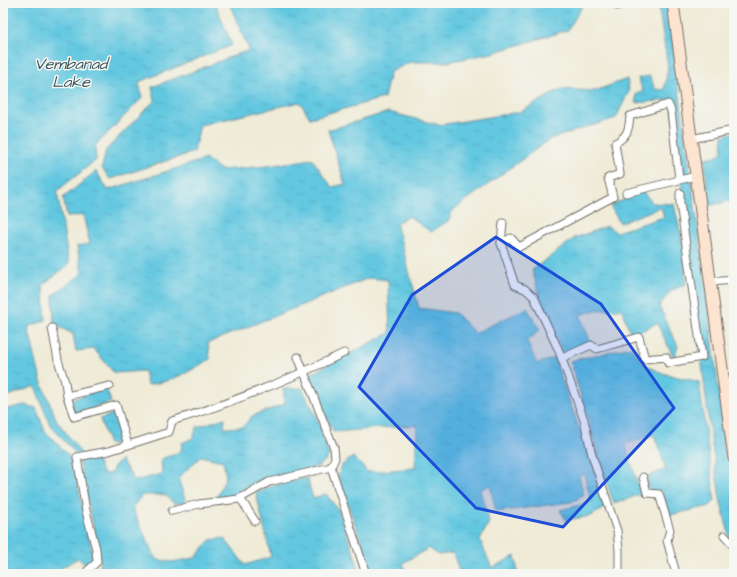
<svg xmlns="http://www.w3.org/2000/svg" width="737" height="577" viewBox="0 0 737 577" font-family="'Architects Daughter',sans-serif">
	<defs>
		<pattern id="water-ripples" width="26" height="14" patternUnits="userSpaceOnUse"><rect width="26" height="14" fill="#62c7e0"/><path d="M2 4q2-2 4 0t4 0M15 11q2-2 4 0t4 0" fill="none" stroke="#55abc0"/></pattern>
	</defs>
	<rect width="100%" height="100%" fill="#f6f6f2"/>
	<filter id="ink" filterUnits="userSpaceOnUse"><feTurbulence type="fractalNoise" baseFrequency=".025" numOctaves="2"/><feDisplacementMap in="SourceGraphic" scale="8" xChannelSelector="R" yChannelSelector="G"/><feConvolveMatrix kernelMatrix="1 2 1 2 8 2 1 2 1" color-interpolation-filters="sRGB"/></filter>
	<filter id="wash" filterUnits="userSpaceOnUse"><feTurbulence type="fractalNoise" baseFrequency=".012" numOctaves="4" result="noise"/><feDisplacementMap in="SourceGraphic" scale="16" xChannelSelector="R" yChannelSelector="G"/><feGaussianBlur stdDeviation="0.9" result="paint"/><feColorMatrix in="noise" values="0 0 0 0 0 0 0 0 0 0 0 0 0 0 0 0 0 1.4 0 .05"/><feComposite in="paint" operator="in"/></filter>
	<g filter="url(#wash)">
		<rect width="100%" height="100%" fill="#efebd7"/>
		<!-- water -->
		<g fill="url(#water-ripples)" stroke="#467986">
			<path d="M 3,3 L 215,3 L 232,45 L 139,82 L 142,98 L 95,146 L 96,160 L 57,191 L 69,264 L 43,285 L 46,320 L 28,327 L 41,381 L 57,421 L 81,453 L 77,455 L 50,425 L 35,386 L 3,398 Z"/>
			<path d="M 229,3 L 584,3 L 568,30 L 492,53 L 447,62 L 410,62 L 390,72 L 384,98 L 310,118 L 300,102 L 200,125 L 194,152 L 110,179 L 102,168 L 106,150 L 155,100 L 152,87 L 249,50 Z"/>
			<path d="M 658,3 L 667,3 L 705,279 L 719,394 L 734,487 L 734,554 L 720,499 L 710,433 L 672,106 L 668,100 L 636,103 L 636,94 L 643,91 L 638,78 L 650,76 L 655,89 L 664,90 L 668,68 Z"/>
			<path d="M 627,79 L 629,91 L 616,118 L 550,139 L 453,210 L 448,221 L 431,232 L 409,216 L 396,223 L 419,308 L 455,313 L 475,333 L 527,308 L 540,330 L 527,341 L 537,364 L 554,358 L 607,506 L 591,516 L 566,520 L 560,510 L 591,502 L 584,474 L 579,476 L 584,496 L 571,502 L 496,512 L 490,485 L 480,490 L 489,522 L 480,540 L 492,568 L 515,556 L 518,574 L 460,574 L 453,553 L 438,555 L 429,548 L 403,563 L 405,569 L 400,574 L 373,574 L 338,476 L 342,465 L 353,457 L 368,472 L 415,468 L 417,425 L 334,432 L 306,376 L 390,333 L 388,280 L 369,278 L 208,343 L 210,359 C 187,373 174,381 147,385 L 144,371 L 114,373 L 94,349 L 76,351 L 73,334 L 54,324 L 53,295 L 82,274 L 77,246 L 90,244 L 83,215 L 67,217 L 63,198 L 96,171 L 108,190 L 206,159 L 221,170 L 268,166 L 312,159 L 332,187 L 345,184 L 328,130 L 389,112 L 439,125 L 520,112 L 561,89 L 595,91 Z"/>
			<path d="M 734,132 L 734,207 L 729,201 L 708,206 L 705,158 L 718,156 L 722,151 L 723,136 Z"/>
			<path d="M 642,191 L 653,203 L 674,204 L 684,250 L 686,284 L 671,291 L 659,306 L 678,346 L 674,358 L 657,323 L 631,336 L 622,309 L 596,310 L 580,315 L 591,343 L 563,356 L 542,303 L 532,270 L 575,238 L 607,226 L 616,232 L 664,217 L 661,207 L 620,223 L 610,206 Z"/>
			<path d="M 631,347 L 646,366 L 662,373 L 699,382 L 715,501 L 710,506 L 670,515 L 661,490 L 649,493 L 647,477 L 666,469 L 654,435 L 625,444 L 641,494 L 614,504 C 597,457 586,409 570,361 Z"/>
			<path d="M 106,387 L 111,402 L 76,414 L 71,400 Z"/>
			<path d="M 302,388 L 318,420 L 329,456 C 326,459 323,463 320,465 C 303,475 273,474 254,483 C 238,490 237,498 218,502 L 217,496 L 226,477 L 223,461 L 201,456 L 178,478 L 186,502 L 174,504 L 166,495 L 142,495 L 132,508 L 156,559 L 172,562 L 195,558 L 210,540 L 224,538 L 245,565 L 271,557 L 256,493 L 277,484 L 307,478 L 313,498 L 326,494 L 339,511 L 361,574 L 92,574 L 100,566 L 100,556 L 79,461 L 88,459 L 97,461 L 103,474 L 112,473 L 114,466 L 121,460 L 135,481 L 162,474 L 161,459 L 181,452 L 182,443 L 193,438 L 197,427 L 225,418 L 224,428 L 243,427 L 252,416 L 285,404 L 283,389 Z"/>
			<path d="M 24,405 L 36,408 L 45,431 L 69,456 L 75,472 L 93,556 L 92,561 L 87,566 L 78,558 L 60,569 L 51,571 L 51,574 L 3,574 L 3,410 Z"/>
			<path d="M 113,414 L 122,440 L 109,445 L 100,419 Z"/>
		</g>
	</g>
	<g filter="url(#ink)">
		<g fill="none" stroke-linecap="round" stroke-linejoin="round">
			<defs>
				<g id="street">
					<path d="M 617,6 L 629,3"/>
					<path d="M 691,139 L 734,130"/>
					<path d="M 626,193 L 696,176"/>
					<path d="M 501,243 L 503,223"/>
					<path d="M 710,282 L 734,280"/>
					<path d="M 52,328 L 58,360 L 65,382 L 67,396"/>
					<path d="M 298,357 L 334,448 L 335,458 L 331,467 L 366,574"/>
					<path d="M 562,358 L 591,345 L 597,349 L 639,337 L 645,359 L 666,357 L 668,363 L 702,357 L 680,203 L 680,193"/>
					<path d="M 110,386 L 67,396 L 74,417 L 116,405 L 128,445"/>
					<path d="M 643,477 L 647,493 L 659,494 L 670,530 L 667,540 L 676,574"/>
					<path d="M 240,498 L 255,521"/>
					<path d="M 172,511 L 199,504 L 239,499 L 269,482 L 331,467"/>
					<path d="M 724,535 L 734,546"/>
					<path d="M 87,571 L 97,562 L 96,549 L 86,511 L 77,457 L 109,451 L 169,432 L 172,421 C 232,403 288,380 344,353"/>
					<path d="M 619,574 L 619,550 L 617,531 L 592,455 L 584,420 L 559,351 L 534,297 L 525,289 L 515,285 L 501,243 L 511,238 L 519,247 L 613,197 L 608,178 L 620,174 L 615,143 C 627,137 629,130 630,116 L 668,104 L 671,111 L 679,179"/>
				</g>
				<path id="secondary" d="M 673,3 L 734,458"/>
			</defs>
			<!-- street casing -->
			<use href="#street" stroke="#706e67" stroke-width="9"/>
			<!-- secondary casing -->
			<use href="#secondary" stroke="#706e67" stroke-width="13"/>
			<!-- street -->
			<use href="#street" stroke="#fff" stroke-width="7"/>
			<!-- secondary -->
			<use href="#secondary" stroke="#fde4d1" stroke-width="11"/>
		</g>
	</g>
	<!-- marked area -->
	<path fill="#1d4ed8" fill-opacity="0.2" stroke="#1d4ed8" stroke-width="3" stroke-linejoin="round" d="M 496,237 L 601,304 L 674,408 L 563,527 L 476,508 L 359,387 L 412,295 Z"/>
	<g text-anchor="middle" stroke-width="3" stroke-linejoin="round" paint-order="stroke">
		<!-- water labels -->
		<g font-size="16" font-style="italic" fill="#3c5a61" stroke="#f6f6f2">
			<text x="71" y="69">Vembanad<tspan x="71" dy="18">Lake</tspan></text>
		</g>
	</g>
	<!-- margin -->
	<rect width="737" height="577" fill="none" stroke="#f6f6f2" stroke-width="16"/>
</svg>
